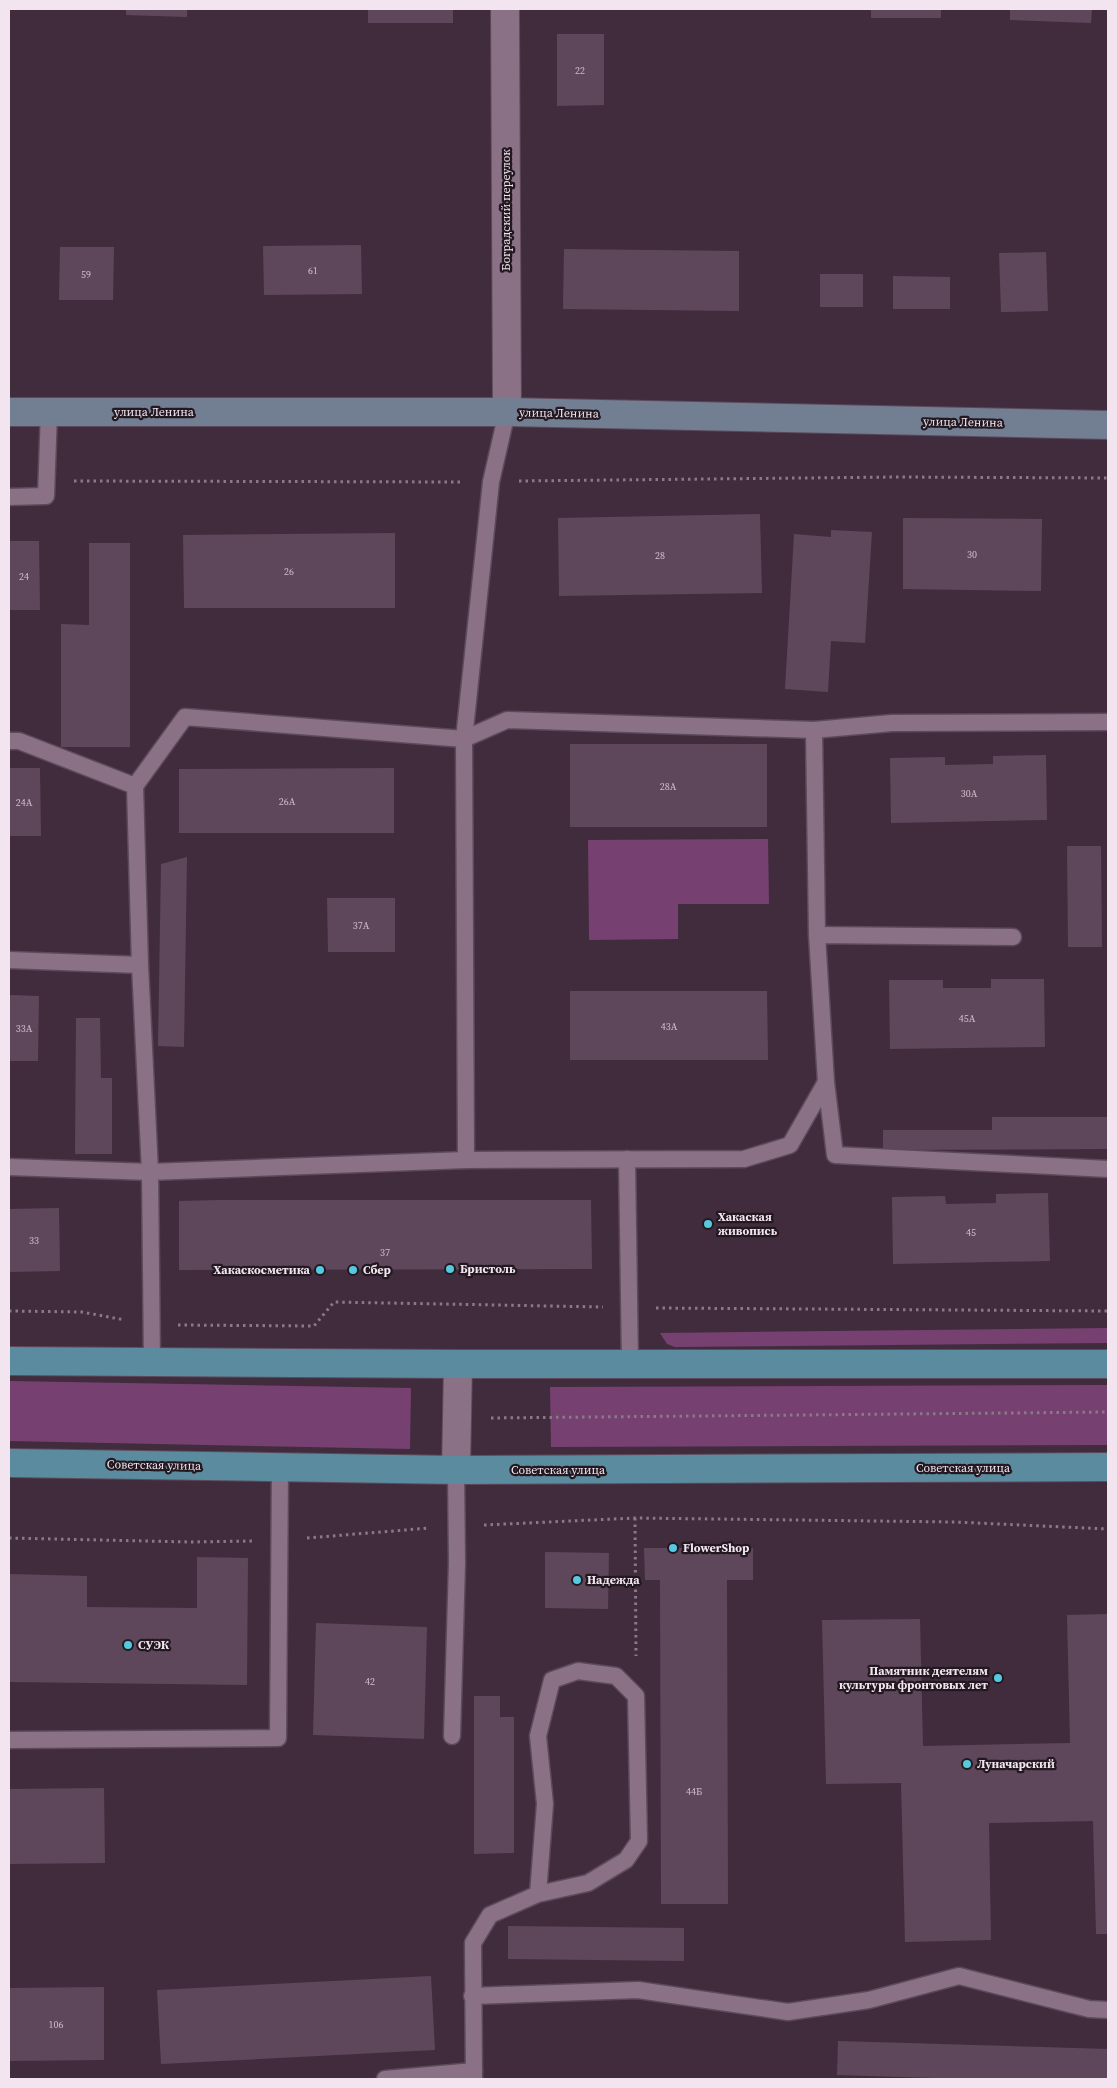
<svg xmlns="http://www.w3.org/2000/svg" width="1117" height="2088" viewBox="0 0 1117 2088" font-family="'Source Serif 4',serif">
	<rect width="100%" height="100%" fill="#412c3e"/>
	<!-- green -->
	<g fill="#764170">
		<path d="M 768,839 L 769,904 L 678,904 L 678,939 L 589,940 L 588,840 Z"/>
		<path d="M 1108,1328 L 1108,1343 L 675,1347 L 667,1344 L 660,1333 Z"/>
		<path d="M 9,1381 L 411,1388 L 410,1449 L 9,1441 Z"/>
		<path d="M 1108,1385 L 1108,1445 L 551,1447 L 550,1387 Z"/>
	</g>
	<!-- building -->
	<g fill="#5e475a">
		<path d="M 126,9 L 187,9 L 187,17 L 126,15 Z"/>
		<rect x="368" y="9" width="85" height="14"/>
		<rect x="871" y="9" width="70" height="9"/>
		<path d="M 1010,9 L 1092,9 L 1091,23 L 1010,20 Z"/>
		<path d="M 557,34 L 604,34 L 604,105 L 557,106 Z"/>
		<path d="M 361,245 L 362,294 L 264,295 L 263,246 Z"/>
		<path d="M 60,247 L 114,247 L 113,300 L 59,300 Z"/>
		<path d="M 564,249 L 739,251 L 739,311 L 563,309 Z"/>
		<path d="M 1046,252 L 1048,311 L 1001,312 L 999,253 Z"/>
		<rect x="820" y="274" width="43" height="33"/>
		<path d="M 893,276 L 950,277 L 950,309 L 893,309 Z"/>
		<path d="M 760,514 L 762,593 L 559,596 L 558,518 Z"/>
		<path d="M 903,518 L 1042,519 L 1041,591 L 903,589 Z"/>
		<path d="M 831,530 L 872,532 L 865,643 L 831,641 L 828,692 L 785,689 L 794,534 L 831,537 Z"/>
		<path d="M 395,533 L 395,608 L 184,608 L 183,535 Z"/>
		<path d="M 9,541 L 39,541 L 40,610 L 9,610 Z"/>
		<path d="M 89,543 L 130,543 L 130,747 L 61,747 L 61,624 L 89,625 Z"/>
		<rect x="570" y="744" width="197" height="83"/>
		<path d="M 1046,755 L 1047,820 L 891,823 L 890,758 L 945,757 L 945,765 L 993,764 L 993,756 Z"/>
		<path d="M 9,768 L 40,768 L 41,836 L 9,836 Z"/>
		<path d="M 394,768 L 394,833 L 179,833 L 179,769 Z"/>
		<path d="M 1067,846 L 1101,846 L 1102,947 L 1068,947 Z"/>
		<path d="M 187,857 L 184,1047 L 158,1046 L 161,864 Z"/>
		<path d="M 327,898 L 395,898 L 395,952 L 328,952 Z"/>
		<path d="M 991,979 L 1044,979 L 1045,1047 L 890,1049 L 889,980 L 943,980 L 943,988 L 991,988 Z"/>
		<path d="M 570,991 L 767,991 L 768,1060 L 570,1060 Z"/>
		<path d="M 9,995 L 39,996 L 38,1061 L 9,1061 Z"/>
		<path d="M 76,1018 L 100,1018 L 101,1078 L 112,1078 L 112,1154 L 75,1154 Z"/>
		<path d="M 992,1117 L 1108,1117 L 1108,1149 L 883,1150 L 883,1130 L 992,1130 Z"/>
		<path d="M 1048,1193 L 1050,1261 L 893,1264 L 892,1197 L 945,1196 L 946,1204 L 996,1203 L 996,1194 Z"/>
		<path d="M 219,1200 L 591,1200 L 592,1269 L 179,1270 L 179,1201 Z"/>
		<path d="M 59,1208 L 60,1271 L 9,1272 L 9,1209 Z"/>
		<path d="M 644,1548 L 753,1548 L 753,1580 L 727,1580 L 728,1904 L 661,1904 L 660,1580 L 645,1580 Z"/>
		<path d="M 545,1552 L 609,1553 L 608,1609 L 545,1608 Z"/>
		<path d="M 197,1557 L 248,1558 L 247,1685 L 9,1682 L 9,1574 L 87,1576 L 87,1607 L 197,1608 Z"/>
		<path d="M 1108,1614 L 1108,1934 L 1096,1934 L 1093,1821 L 989,1823 L 991,1940 L 905,1942 L 901,1783 L 826,1784 L 822,1620 L 920,1619 L 923,1746 L 1070,1743 L 1067,1615 Z"/>
		<path d="M 316,1623 L 427,1627 L 424,1739 L 313,1735 Z"/>
		<path d="M 474,1696 L 500,1696 L 500,1717 L 514,1717 L 514,1853 L 474,1854 Z"/>
		<path d="M 104,1788 L 105,1863 L 9,1864 L 9,1789 Z"/>
		<path d="M 508,1926 L 684,1928 L 684,1961 L 508,1959 Z"/>
		<path d="M 431,1976 L 435,2050 L 161,2064 L 157,1990 Z"/>
		<path d="M 104,1987 L 104,2060 L 9,2061 L 9,1988 Z"/>
		<path d="M 838,2041 L 1108,2049 L 1108,2079 L 968,2079 L 837,2075 Z"/>
	</g>
	<g fill="none" stroke-linecap="round" stroke-linejoin="round">
		<defs>
			<g id="lane">
				<path d="M 9,497 L 46,496 L 49,412"/>
				<path d="M 9,741 L 19,741 L 135,786"/>
				<path d="M 817,935 L 814,730 L 892,723 L 1108,722"/>
				<path d="M 1013,937 L 817,935 L 826,1082 L 835,1155 L 1108,1169"/>
				<path d="M 9,960 L 140,965"/>
				<path d="M 627,1159 L 630,1364"/>
				<path d="M 466,1160 L 464,739 L 491,482 L 507,412"/>
				<path d="M 9,1167 L 150,1172 L 466,1160 L 744,1159 L 790,1145 L 826,1082"/>
				<path d="M 152,1362 L 150,1172 L 140,965 L 135,786 L 185,717 L 464,739 L 507,720 L 814,730"/>
				<path d="M 452,1736 L 457,1563 L 456,1470"/>
				<path d="M 9,1740 L 278,1738 L 280,1467"/>
				<path d="M 472,1996 L 638,1990 L 788,2012 L 869,2000 L 959,1976 L 1089,2009 L 1108,2010"/>
				<path d="M 385,2079 L 474,2071"/>
				<path d="M 474,2079 L 473,1943 L 490,1915 L 538,1894 L 588,1883 L 626,1860 L 639,1841 L 636,1696 L 616,1676 L 578,1671 L 552,1680 L 538,1736 L 545,1804 L 538,1894"/>
			</g>
			<g id="street">
				<path d="M 505,9 L 507,412"/>
				<path d="M 456,1470 L 458,1364"/>
			</g>
			<path id="secondary" d="M 9,412 L 507,412 L 1108,425"/>
			<g id="primary">
				<path d="M 9,1361 L 458,1364 L 1108,1364"/>
				<path d="M 9,1463 L 456,1470 L 1108,1467"/>
			</g>
		</defs>
		<!-- lane casing -->
		<use href="#lane" stroke="#5c4a5a" stroke-width="19"/>
		<!-- street casing -->
		<use href="#street" stroke="#5c4a5a" stroke-width="30"/>
		<!-- secondary casing -->
		<use href="#secondary" stroke="#5c4a5a" stroke-width="30"/>
		<!-- primary casing -->
		<use href="#primary" stroke="#5c4a5a" stroke-width="30"/>
		<!-- path -->
		<g stroke="#8b7988" stroke-width="3" stroke-dasharray="2.5 4" stroke-linecap="butt">
			<path d="M 74,481 L 463,482"/>
			<path d="M 519,481 L 897,477 L 1108,478"/>
			<path d="M 656,1308 L 1108,1311"/>
			<path d="M 9,1311 L 82,1312 L 125,1320"/>
			<path d="M 178,1325 L 314,1326 L 334,1302 L 603,1307"/>
			<path d="M 491,1418 L 1108,1412"/>
			<path d="M 635,1518 L 636,1656"/>
			<path d="M 484,1525 L 635,1518 L 955,1522 L 1108,1529"/>
			<path d="M 9,1538 L 191,1542 L 253,1541"/>
			<path d="M 307,1538 L 430,1528"/>
		</g>
		<!-- lane -->
		<use href="#lane" stroke="#8a7186" stroke-width="16"/>
		<!-- street -->
		<use href="#street" stroke="#8a7186" stroke-width="28"/>
		<!-- secondary -->
		<use href="#secondary" stroke="#727e92" stroke-width="28"/>
		<!-- primary -->
		<use href="#primary" stroke="#5b8b9e" stroke-width="28"/>
	</g>
	<!-- markers -->
	<g fill="#55cade" stroke="#221820" stroke-width="2">
		<circle cx="708" cy="1224" r="5"/>
		<circle cx="450" cy="1269" r="5"/>
		<circle cx="320" cy="1270" r="5"/>
		<circle cx="353" cy="1270" r="5"/>
		<circle cx="673" cy="1548" r="5"/>
		<circle cx="577" cy="1580" r="5"/>
		<circle cx="128" cy="1645" r="5"/>
		<circle cx="998" cy="1678" r="5"/>
		<circle cx="967" cy="1764" r="5"/>
	</g>
	<g text-anchor="middle" stroke-width="4.5" stroke-linejoin="round" paint-order="stroke">
		<!-- number labels -->
		<g font-size="10" fill="#cebeca">
			<text x="580" y="74">22</text>
			<text x="313" y="274">61</text>
			<text x="86" y="278">59</text>
			<text x="972" y="558">30</text>
			<text x="660" y="559">28</text>
			<text x="289" y="575">26</text>
			<text x="24" y="580">24</text>
			<text x="668" y="790">28А</text>
			<text x="969" y="797">30А</text>
			<text x="287" y="805">26А</text>
			<text x="24" y="806">24А</text>
			<text x="361" y="929">37А</text>
			<text x="967" y="1022">45А</text>
			<text x="669" y="1030">43А</text>
			<text x="24" y="1032">33А</text>
			<text x="971" y="1236">45</text>
			<text x="34" y="1244">33</text>
			<text x="385" y="1256">37</text>
			<text x="370" y="1685">42</text>
			<text x="694" y="1795">44Б</text>
			<text x="56" y="2028">106</text>
		</g>
		<!-- street labels -->
		<g font-size="12" fill="#f3e5f0" stroke="#221820">
			<text transform="translate(506 210) rotate(-90)" y="4">Боградский переулок</text>
			<text x="154" y="416">улица Ленина</text>
			<text transform="translate(559 413) rotate(1)" y="4">улица Ленина</text>
			<text transform="translate(963 422) rotate(1)" y="4">улица Ленина</text>
			<text transform="translate(154 1465) rotate(1)" y="4">Советская улица</text>
			<text x="963" y="1472">Советская улица</text>
			<text x="558" y="1474">Советская улица</text>
		</g>
		<!-- poi labels -->
		<g font-size="12" font-weight="bold" fill="#f3e5f0" stroke="#221820" text-anchor="start">
			<text x="718" y="1221">Хакаская<tspan x="718" dy="14">живопись</tspan></text>
			<text x="460" y="1273">Бристоль</text>
			<text x="310" y="1274" text-anchor="end">Хакаскосметика</text>
			<text x="363" y="1274">Сбер</text>
			<text x="683" y="1552">FlowerShop</text>
			<text x="587" y="1584">Надежда</text>
			<text x="138" y="1649">СУЭК</text>
			<text x="988" y="1675" text-anchor="end">Памятник деятелям<tspan x="988" dy="14">культуры фронтовых лет</tspan></text>
			<text x="977" y="1768">Луначарский</text>
		</g>
	</g>
	<!-- border -->
	<rect width="1117" height="2088" fill="none" stroke="#f3e5f0" stroke-width="20"/>
</svg>
